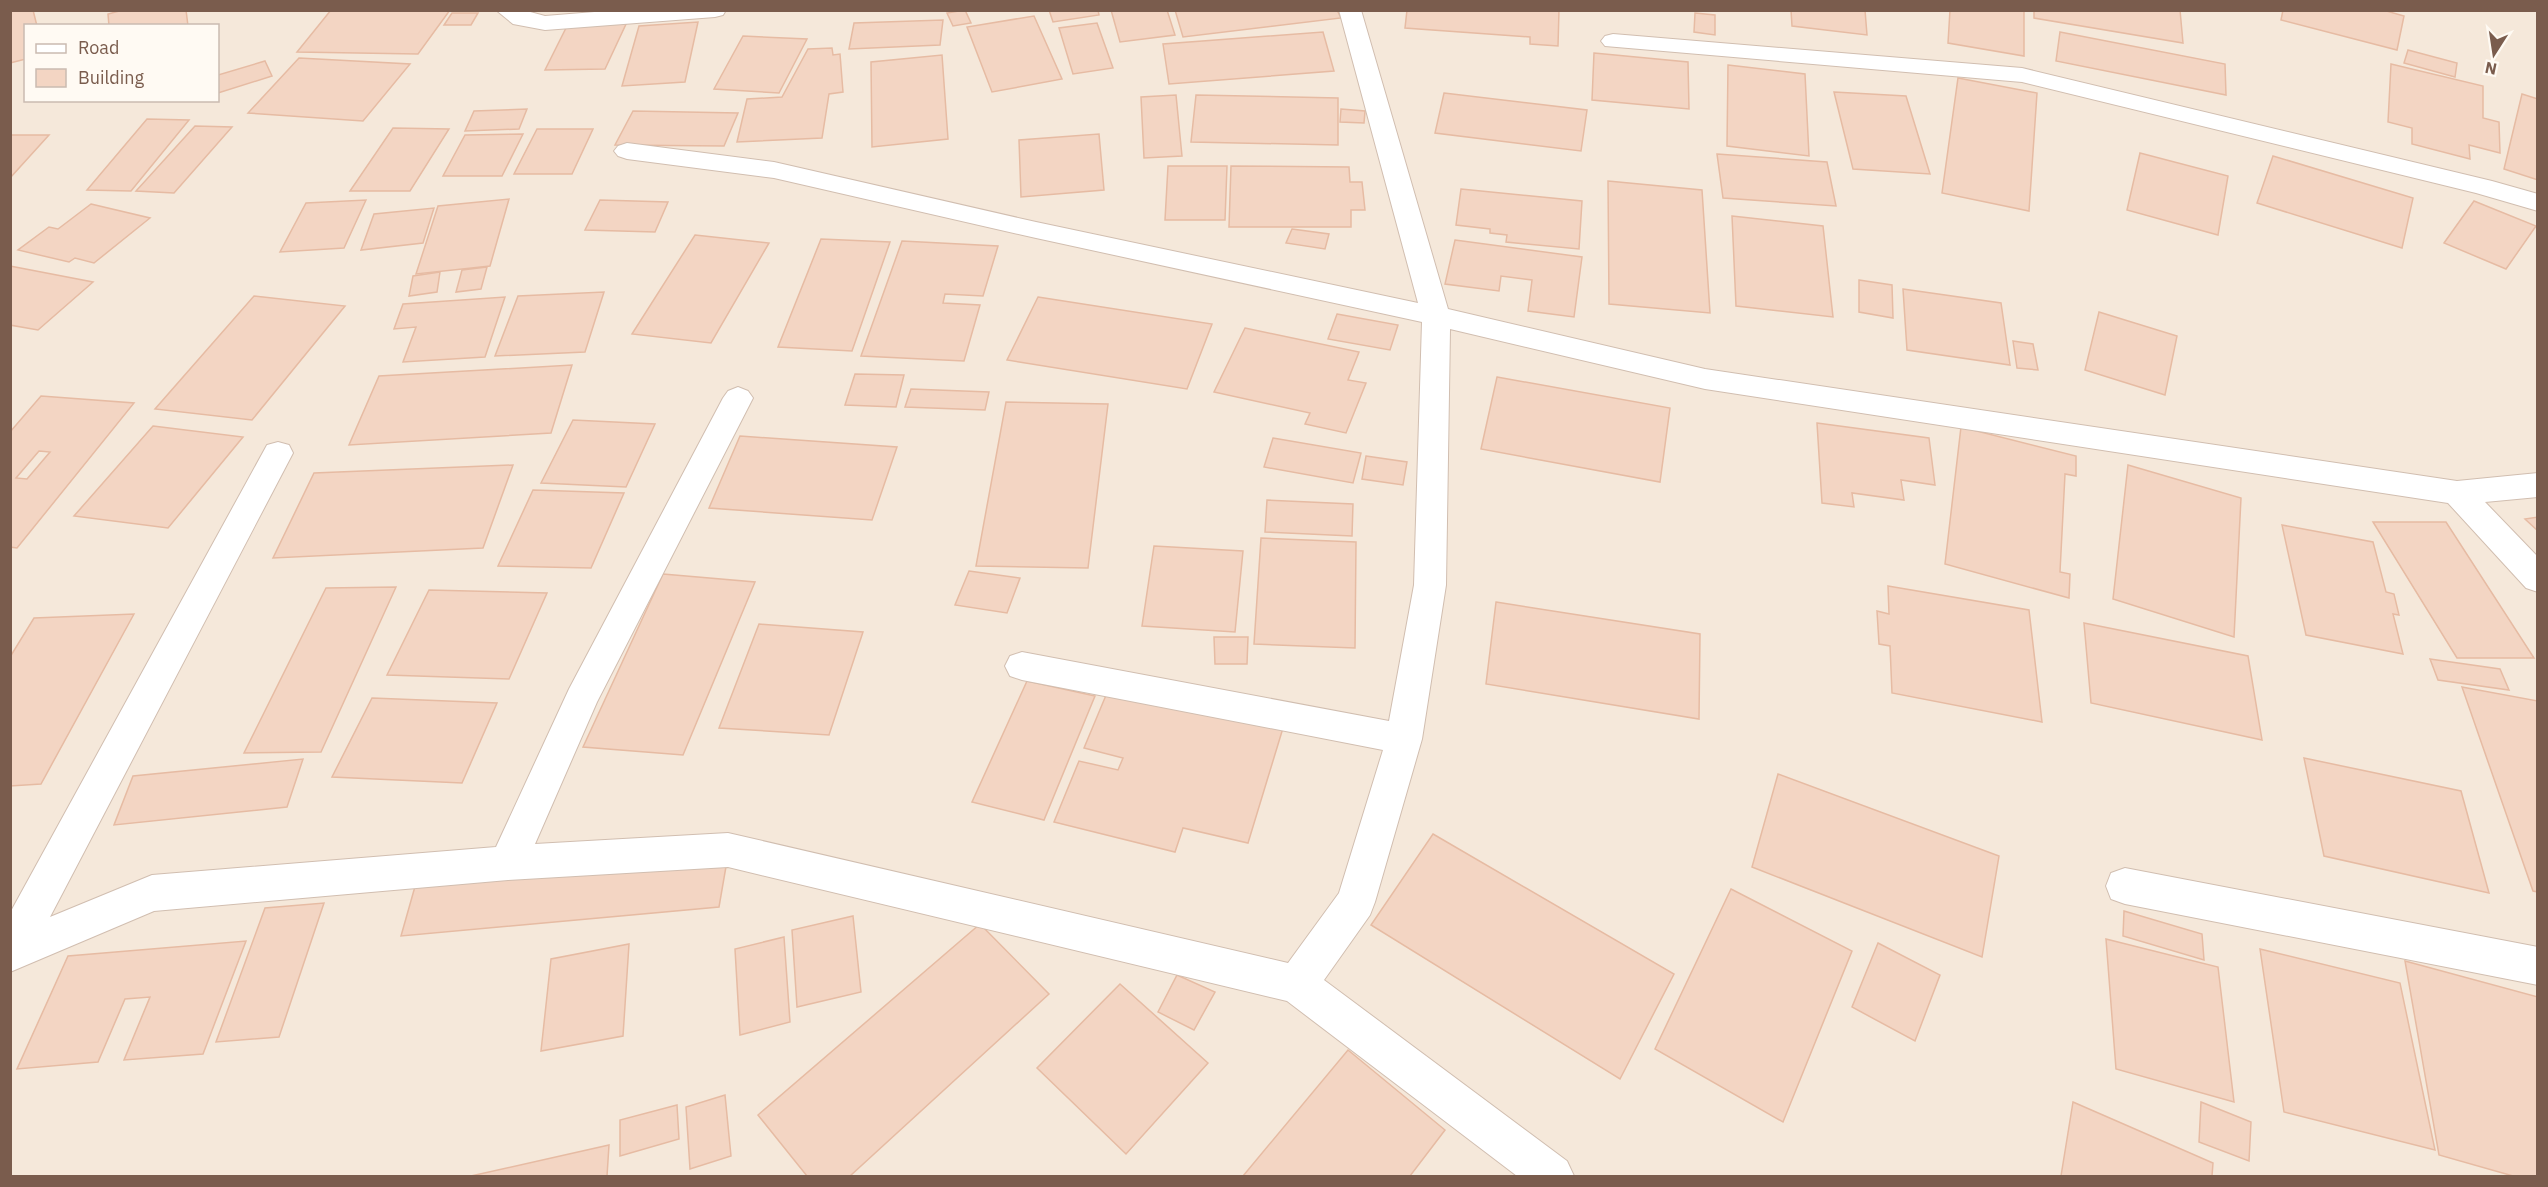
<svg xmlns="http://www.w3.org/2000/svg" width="2548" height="1187" viewBox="0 0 2548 1187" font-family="'IBM Plex Sans',sans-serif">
	<rect width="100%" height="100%" fill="#fdf6ec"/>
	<!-- residential -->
	<path fill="#f5e8da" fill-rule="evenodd" d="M 11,11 L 2537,11 L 2537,1176 L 11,1176 ZM 26,26 L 218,26 L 218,100 L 26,100 Z"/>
	<!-- building -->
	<g fill="#f3d5c3" stroke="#e6bba3" stroke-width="1.5" fill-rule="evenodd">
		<path d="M 10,10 L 33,10 L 37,26 L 26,26 L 26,59 L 10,63 Z"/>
		<path d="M 123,10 L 186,10 L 188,26 L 109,26 L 108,14 Z"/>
		<path d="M 331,10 L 450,10 L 418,54 L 297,52 Z"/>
		<path d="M 965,10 L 971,23 L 953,26 L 947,13 Z"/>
		<path d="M 1049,10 L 1098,10 L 1099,15 L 1053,22 Z"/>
		<path d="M 1111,10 L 1167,10 L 1175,35 L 1120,42 Z"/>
		<path d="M 1175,10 L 1337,10 L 1341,18 L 1183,37 Z"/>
		<path d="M 1407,10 L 1559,10 L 1558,46 L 1530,44 L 1530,37 L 1405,28 Z"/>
		<path d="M 1791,10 L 1865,10 L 1867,35 L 1792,26 Z"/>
		<path d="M 1950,10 L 2024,10 L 2024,56 L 1948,43 Z"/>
		<path d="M 2034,10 L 2180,10 L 2183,43 L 2034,18 Z"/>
		<path d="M 2283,10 L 2383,10 L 2404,16 L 2397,50 L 2281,20 Z"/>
		<path d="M 452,13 L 478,13 L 471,25 L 444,25 Z"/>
		<path d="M 1695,13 L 1715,15 L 1715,35 L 1694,32 Z"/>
		<path d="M 1034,16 L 1062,79 L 992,92 L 967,27 Z"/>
		<path d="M 943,20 L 940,45 L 849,49 L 854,23 Z"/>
		<path d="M 569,22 L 627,22 L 605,69 L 545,70 Z"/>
		<path d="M 698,22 L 685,82 L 622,86 L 639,26 Z"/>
		<path d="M 1097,23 L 1113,68 L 1073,74 L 1059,28 Z"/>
		<path d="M 1323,32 L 1334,71 L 1169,84 L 1163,44 Z"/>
		<path d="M 2060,32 L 2225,64 L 2226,95 L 2056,61 Z"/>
		<path d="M 743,36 L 807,39 L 779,93 L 714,89 Z"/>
		<path d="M 832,48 L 833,55 L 840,54 L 843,92 L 829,94 L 822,138 L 737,142 L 747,99 L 782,97 L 808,49 Z"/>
		<path d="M 2408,50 L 2457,63 L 2455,77 L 2404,63 Z"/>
		<path d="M 1594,53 L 1688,62 L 1689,109 L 1592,100 Z"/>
		<path d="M 942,55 L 948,139 L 872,147 L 871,62 Z"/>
		<path d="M 299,58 L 410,64 L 363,121 L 248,113 Z"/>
		<path d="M 265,61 L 272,76 L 218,93 L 218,75 Z"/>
		<path d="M 2391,64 L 2483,86 L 2483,118 L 2499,122 L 2500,153 L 2469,145 L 2470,159 L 2412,144 L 2412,128 L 2388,122 Z"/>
		<path d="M 1728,65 L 1805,74 L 1809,156 L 1727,146 Z"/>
		<path d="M 1958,78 L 2037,93 L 2029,211 L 1942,193 Z"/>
		<path d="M 1834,92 L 1906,96 L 1930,174 L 1853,169 Z"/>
		<path d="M 1444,93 L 1587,110 L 1581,151 L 1435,133 Z"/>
		<path d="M 2522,94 L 2538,99 L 2538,180 L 2504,169 Z"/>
		<path d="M 1176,95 L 1182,156 L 1144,158 L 1141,97 Z"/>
		<path d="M 1196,95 L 1338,98 L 1338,145 L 1191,142 Z"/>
		<path d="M 527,109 L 519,129 L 465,131 L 474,111 Z"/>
		<path d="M 1341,109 L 1365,111 L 1364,123 L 1340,122 Z"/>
		<path d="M 633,111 L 738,113 L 724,146 L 615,145 Z"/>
		<path d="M 147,119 L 189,120 L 131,191 L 87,190 Z"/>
		<path d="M 195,126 L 232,127 L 174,193 L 136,191 Z"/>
		<path d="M 393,128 L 449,129 L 410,191 L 350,191 Z"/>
		<path d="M 537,129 L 593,129 L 572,174 L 514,174 Z"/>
		<path d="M 523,134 L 502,176 L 443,176 L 465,135 Z"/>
		<path d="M 1099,134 L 1104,190 L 1021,197 L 1019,140 Z"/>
		<path d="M 10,135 L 49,135 L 10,178 Z"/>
		<path d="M 2140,153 L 2228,176 L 2218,235 L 2127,210 Z"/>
		<path d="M 1717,154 L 1827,162 L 1836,206 L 1723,198 Z"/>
		<path d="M 2273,156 L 2413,198 L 2402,248 L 2257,203 Z"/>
		<path d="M 1168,166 L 1227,166 L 1225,220 L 1165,220 Z"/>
		<path d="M 1231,166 L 1349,167 L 1350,182 L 1362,182 L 1365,210 L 1351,210 L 1351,227 L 1229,227 Z"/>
		<path d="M 1608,181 L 1702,190 L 1710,313 L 1609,304 Z"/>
		<path d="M 1461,189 L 1582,201 L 1579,249 L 1506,242 L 1507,235 L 1490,233 L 1490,229 L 1456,225 Z"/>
		<path d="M 509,199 L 490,266 L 416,274 L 438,206 Z"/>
		<path d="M 366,200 L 344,248 L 280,252 L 306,203 Z"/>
		<path d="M 600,200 L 668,202 L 655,232 L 585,230 Z"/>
		<path d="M 2474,201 L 2536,226 L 2506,269 L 2444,243 Z"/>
		<path d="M 91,204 L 150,218 L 94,263 L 75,258 L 69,262 L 18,250 L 49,227 L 58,229 Z"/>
		<path d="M 434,208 L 423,243 L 361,250 L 374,214 Z"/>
		<path d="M 1732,216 L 1823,226 L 1833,317 L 1736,306 Z"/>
		<path d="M 1292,229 L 1329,234 L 1325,249 L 1286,243 Z"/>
		<path d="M 695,235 L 769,243 L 711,343 L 632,334 Z"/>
		<path d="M 821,239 L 890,242 L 852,351 L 778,347 Z"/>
		<path d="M 1455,240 L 1582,257 L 1574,317 L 1528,311 L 1532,280 L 1501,276 L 1499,291 L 1445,284 Z"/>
		<path d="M 902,241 L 998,246 L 983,296 L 945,294 L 943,303 L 980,305 L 964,361 L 861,356 Z"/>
		<path d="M 10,266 L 93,282 L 38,330 L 10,325 Z"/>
		<path d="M 487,267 L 481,289 L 456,292 L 462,270 Z"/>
		<path d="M 440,272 L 437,292 L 409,296 L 413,276 Z"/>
		<path d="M 1859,280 L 1892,285 L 1893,318 L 1859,312 Z"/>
		<path d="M 1903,289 L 2001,303 L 2010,365 L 1907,350 Z"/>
		<path d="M 604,292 L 585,352 L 495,356 L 518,296 Z"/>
		<path d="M 254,296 L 345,306 L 252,420 L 155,409 Z"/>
		<path d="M 505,297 L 485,357 L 403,362 L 416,327 L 394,329 L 403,304 Z"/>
		<path d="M 1038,297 L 1212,324 L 1187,389 L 1007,360 Z"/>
		<path d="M 2099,312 L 2177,336 L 2165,395 L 2085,370 Z"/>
		<path d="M 1337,314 L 1398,325 L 1390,350 L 1328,339 Z"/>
		<path d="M 1245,328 L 1359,352 L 1348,380 L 1366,383 L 1346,433 L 1305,424 L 1310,413 L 1214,392 Z"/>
		<path d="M 2013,341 L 2033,344 L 2038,370 L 2017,368 Z"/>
		<path d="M 572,365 L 551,433 L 349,445 L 379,376 Z"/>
		<path d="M 855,374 L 904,375 L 896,407 L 845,405 Z"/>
		<path d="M 1497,377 L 1670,408 L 1660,482 L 1481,449 Z"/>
		<path d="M 911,389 L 989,392 L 985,410 L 905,407 Z"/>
		<path d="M 41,396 L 134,403 L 17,548 L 10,547 L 10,432 ZM 39,451 L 50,452 L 27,479 L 16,478 Z"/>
		<path d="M 1006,402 L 1108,404 L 1088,568 L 976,566 Z"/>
		<path d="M 573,420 L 655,424 L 626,487 L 541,483 Z"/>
		<path d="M 1817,423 L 1929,438 L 1935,485 L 1901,480 L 1904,500 L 1852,493 L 1854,507 L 1822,503 Z"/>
		<path d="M 153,426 L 243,437 L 168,528 L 74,516 Z"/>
		<path d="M 1961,427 L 2076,456 L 2076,476 L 2065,474 L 2060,572 L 2070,574 L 2069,598 L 1945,564 Z"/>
		<path d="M 740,436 L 897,447 L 872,520 L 709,508 Z"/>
		<path d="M 1273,438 L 1361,453 L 1353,483 L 1264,467 Z"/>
		<path d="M 1366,456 L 1407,462 L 1403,485 L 1362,479 Z"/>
		<path d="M 513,465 L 483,548 L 273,558 L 314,473 Z"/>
		<path d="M 2128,465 L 2241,498 L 2234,637 L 2113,599 Z"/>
		<path d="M 533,490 L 624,493 L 591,568 L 498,566 Z"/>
		<path d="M 1267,500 L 1353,504 L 1352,536 L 1265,532 Z"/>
		<path d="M 2538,517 L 2538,531 L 2525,519 Z"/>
		<path d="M 2373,522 L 2446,522 L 2534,658 L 2457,658 Z"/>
		<path d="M 2282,525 L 2373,542 L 2386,592 L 2394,594 L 2399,615 L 2393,614 L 2403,654 L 2306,635 Z"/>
		<path d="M 1261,538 L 1356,542 L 1355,648 L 1254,644 Z"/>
		<path d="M 1154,546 L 1243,551 L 1235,632 L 1142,626 Z"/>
		<path d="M 969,571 L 1020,578 L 1007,613 L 955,605 Z"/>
		<path d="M 663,574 L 755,582 L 683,755 L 583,747 Z"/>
		<path d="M 1888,586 L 2029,610 L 2042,722 L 1892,693 L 1890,646 L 1879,644 L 1877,611 L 1889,614 Z"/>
		<path d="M 396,587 L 321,752 L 244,753 L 326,588 Z"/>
		<path d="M 429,590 L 547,593 L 509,679 L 387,675 Z"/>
		<path d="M 1496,602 L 1700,634 L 1699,719 L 1486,684 Z"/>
		<path d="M 134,614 L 41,784 L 10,786 L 10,657 L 34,618 Z"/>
		<path d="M 2084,623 L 2248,656 L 2262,740 L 2091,703 Z"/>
		<path d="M 759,624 L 863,632 L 829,735 L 719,728 Z"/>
		<path d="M 1214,637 L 1248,637 L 1247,664 L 1215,664 Z"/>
		<path d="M 2430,659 L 2500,669 L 2509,690 L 2438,680 Z"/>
		<path d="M 1027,681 L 1095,696 L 1044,820 L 972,802 Z"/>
		<path d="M 2462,687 L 2538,701 L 2538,892 L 2533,891 Z"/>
		<path d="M 1109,688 L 1283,728 L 1248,843 L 1183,828 L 1175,852 L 1054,822 L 1079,761 L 1118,770 L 1123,758 L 1084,748 Z"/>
		<path d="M 372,698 L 497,703 L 462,783 L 332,777 Z"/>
		<path d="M 2304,758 L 2461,791 L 2489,893 L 2324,856 Z"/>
		<path d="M 303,759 L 287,807 L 114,825 L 133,776 Z"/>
		<path d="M 1778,774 L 1999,856 L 1982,957 L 1752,867 Z"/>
		<path d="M 1433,834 L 1674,974 L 1620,1079 L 1371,925 Z"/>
		<path d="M 728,855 L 719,907 L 401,936 L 416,883 Z"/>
		<path d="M 1731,889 L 1852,951 L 1783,1122 L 1655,1049 Z"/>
		<path d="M 324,903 L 279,1037 L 216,1042 L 265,908 Z"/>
		<path d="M 2124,911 L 2202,934 L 2204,960 L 2123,936 Z"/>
		<path d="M 853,916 L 861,992 L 797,1007 L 792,930 Z"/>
		<path d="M 980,924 L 1049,994 L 850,1176 L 807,1176 L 758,1115 Z"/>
		<path d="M 784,937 L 790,1022 L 740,1035 L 735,949 Z"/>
		<path d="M 2106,939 L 2218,967 L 2234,1102 L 2116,1069 Z"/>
		<path d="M 246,941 L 203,1054 L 124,1060 L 150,997 L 125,999 L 98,1062 L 17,1069 L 68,956 Z"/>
		<path d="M 1878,943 L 1940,975 L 1915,1041 L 1852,1007 Z"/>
		<path d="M 629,944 L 623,1036 L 541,1051 L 551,959 Z"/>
		<path d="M 2260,949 L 2400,983 L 2435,1150 L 2284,1112 Z"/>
		<path d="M 2405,961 L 2538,997 L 2538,1176 L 2513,1176 L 2439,1155 Z"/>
		<path d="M 1177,975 L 1215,992 L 1194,1030 L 1158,1012 Z"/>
		<path d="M 1120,984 L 1208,1063 L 1126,1154 L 1037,1068 Z"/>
		<path d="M 1348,1050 L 1445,1130 L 1410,1176 L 1243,1176 Z"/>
		<path d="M 725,1095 L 731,1156 L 690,1169 L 686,1107 Z"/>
		<path d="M 2073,1102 L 2213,1163 L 2212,1176 L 2061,1176 Z"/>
		<path d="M 2201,1102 L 2251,1122 L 2249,1161 L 2199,1142 Z"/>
		<path d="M 677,1105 L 679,1139 L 620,1156 L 620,1120 Z"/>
		<path d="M 609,1145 L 607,1176 L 471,1176 Z"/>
	</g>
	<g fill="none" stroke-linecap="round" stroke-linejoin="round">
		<defs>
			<g id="minor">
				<path d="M 496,10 L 523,10 L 545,16 L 619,10 L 726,10 L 723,15 L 715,17 L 545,30 L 513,24 Z"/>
				<path d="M 1339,10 L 1361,10 L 1448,309 L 1705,369 L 2457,481 L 2538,473 L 2538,497 L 2485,502 L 2538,557 L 2538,592 L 2526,588 L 2448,503 L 1705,389 L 1450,329 L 1446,585 L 1422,739 L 1375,902 L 1370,915 L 1324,980 L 1567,1161 L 1574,1176 L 1517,1176 L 1287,1001 L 728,867 L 508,880 L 154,911 L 10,972 L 10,913 L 267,445 L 278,442 L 289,445 L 293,453 L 50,917 L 152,875 L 496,847 L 569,689 L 723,398 L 728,391 L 738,387 L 748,391 L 753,398 L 597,702 L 535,844 L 728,833 L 1288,963 L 1339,893 L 1383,750 L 1022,680 L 1010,676 L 1005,666 L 1010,656 L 1022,652 L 1389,721 L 1414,585 L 1422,322 L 1036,238 L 774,178 L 627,159 L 618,156 L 614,151 L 618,146 L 627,143 L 774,162 L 1036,222 L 1418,303 Z"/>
				<path d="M 1613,34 L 2022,68 L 2492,181 L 2538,194 L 2538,211 L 2476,193 L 2022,82 L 1605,46 L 1601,41 L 1605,36 Z"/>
				<path d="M 2125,868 L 2538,947 L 2538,985 L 2125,904 L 2111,899 L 2106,886 L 2111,873 Z"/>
			</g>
		</defs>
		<!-- minor casing -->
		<use href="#minor" stroke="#d1beb0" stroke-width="2"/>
		<!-- minor -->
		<use href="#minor" fill="#fff" fill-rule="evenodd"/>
	</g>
	<!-- border -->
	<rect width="2548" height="1187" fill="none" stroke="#7a5c4d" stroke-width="24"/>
	<!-- legend -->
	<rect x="24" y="24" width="195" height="78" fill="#fffaf3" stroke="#cabbb1" stroke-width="1.5"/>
	<rect x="36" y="44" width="30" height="9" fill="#ffffff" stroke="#cabbb1" stroke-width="1.5"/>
	<text x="78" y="54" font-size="18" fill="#7a5c4d">Road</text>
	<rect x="36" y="69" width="30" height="18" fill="#f3d5c3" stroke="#cabbb1" stroke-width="1.5"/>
	<text x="78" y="84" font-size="18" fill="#7a5c4d">Building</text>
	<!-- north arrow -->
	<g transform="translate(2494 54) rotate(192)" stroke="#fffaf3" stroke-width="4.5" paint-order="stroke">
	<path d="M0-4.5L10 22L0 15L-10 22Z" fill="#7a5c4d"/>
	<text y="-9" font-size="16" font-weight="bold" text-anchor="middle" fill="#7a5c4d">N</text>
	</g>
</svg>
